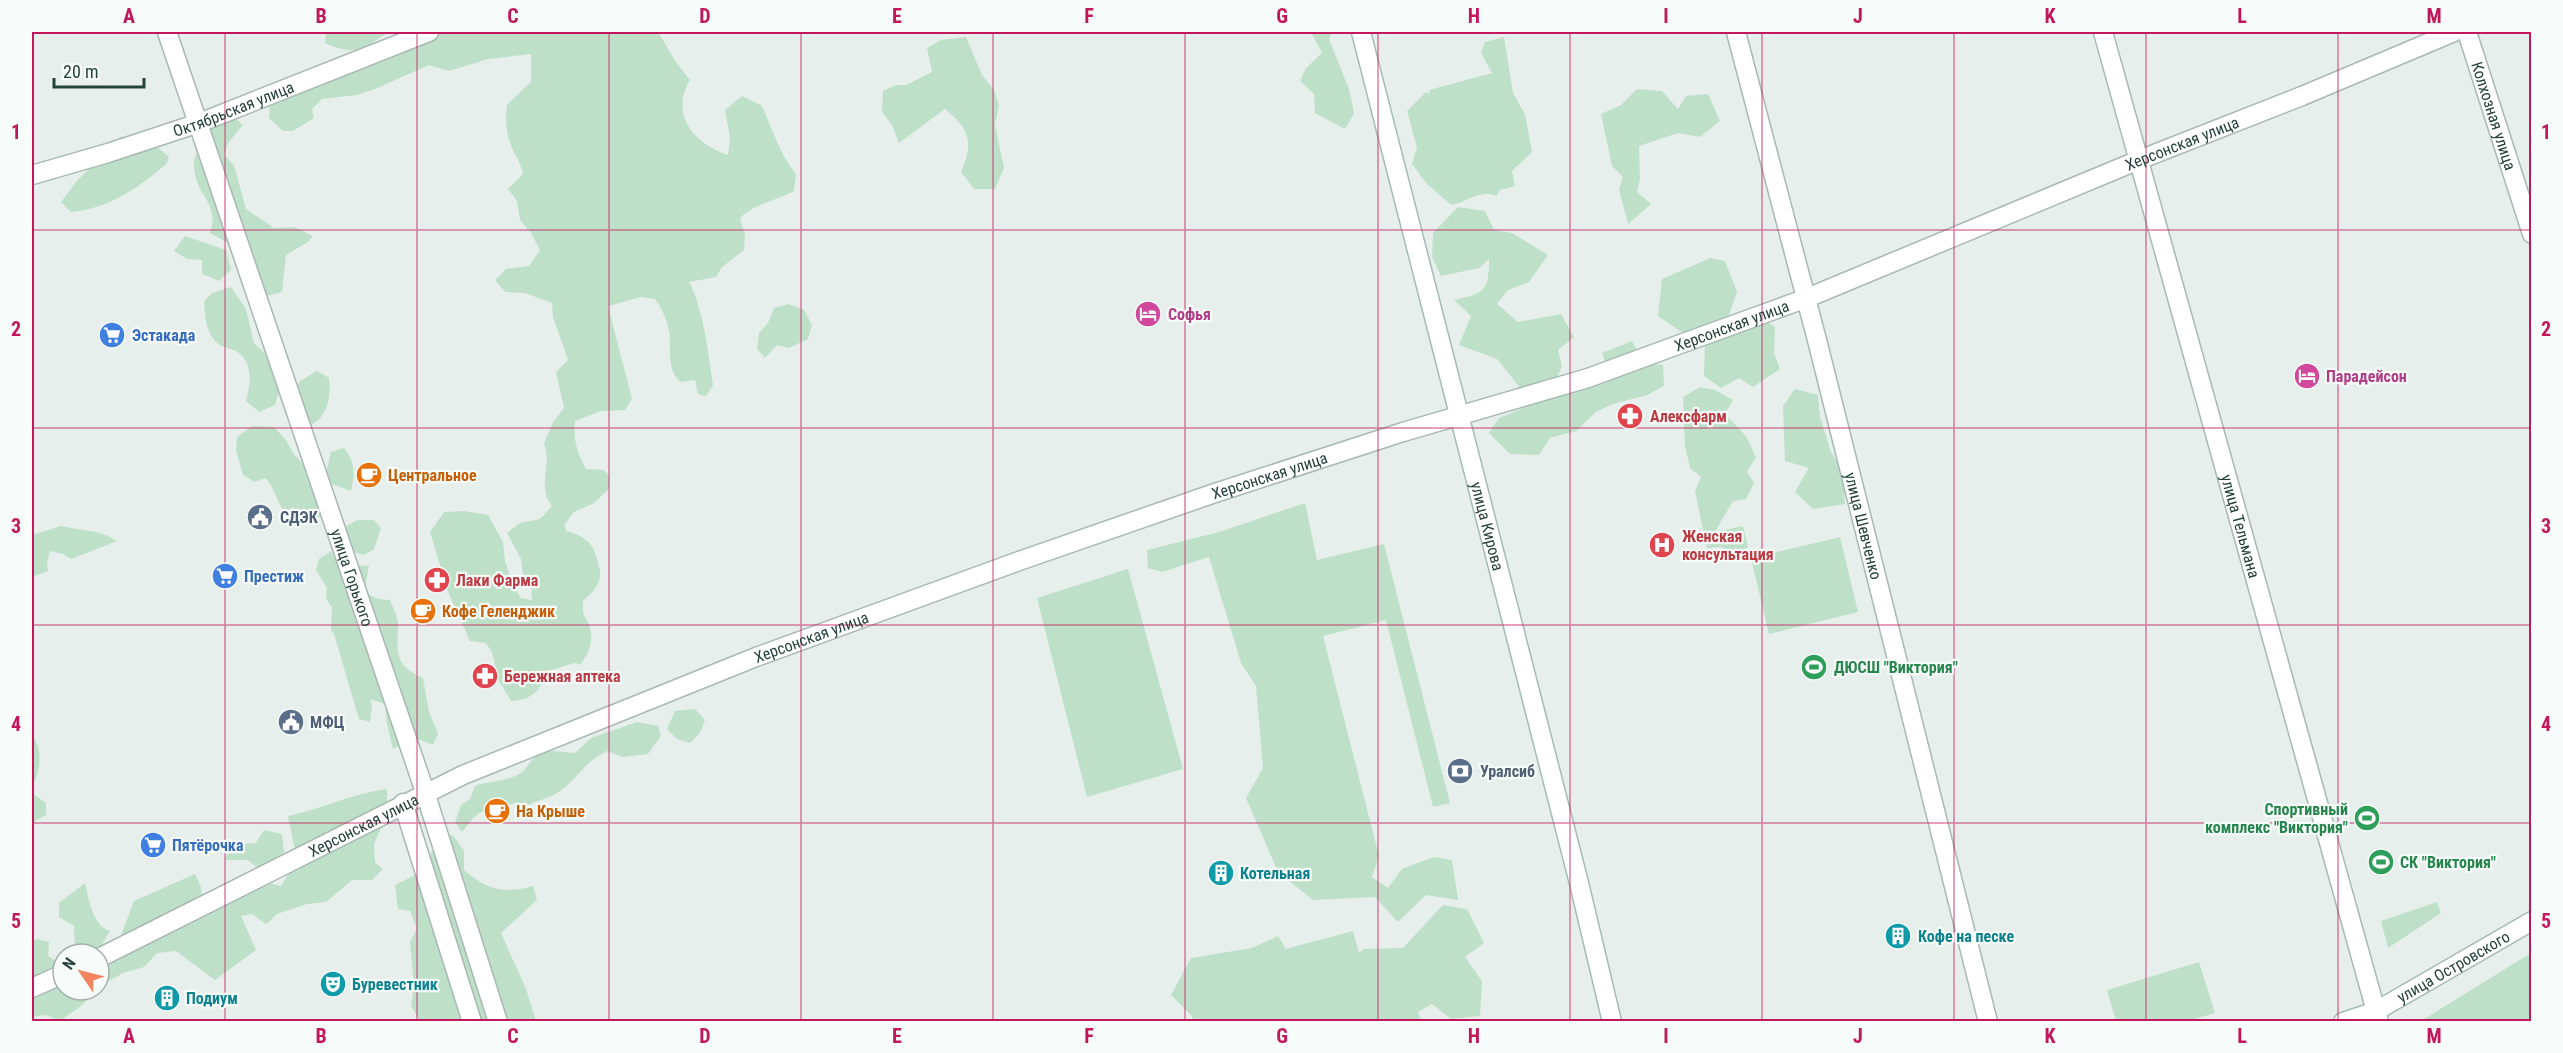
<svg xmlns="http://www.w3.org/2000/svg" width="2563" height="1053" viewBox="0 0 2563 1053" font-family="'Roboto Condensed',sans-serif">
	<rect width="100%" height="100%" fill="#e6efeb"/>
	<!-- green -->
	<g fill="#bfe0c8">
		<path d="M 326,32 L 389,32 C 361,49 357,57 325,43 Z"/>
		<path d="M 425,32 L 658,32 L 676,62 L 690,80 C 669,115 695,144 728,155 L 730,137 L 725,110 L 742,96 L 762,106 C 773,130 779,154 796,174 L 794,191 C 777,200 753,205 740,218 L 745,235 L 744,250 L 722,267 L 716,277 L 689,282 C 703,307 709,356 713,385 L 706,396 L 698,394 L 695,380 L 681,382 C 668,373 670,353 670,339 C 669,324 663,310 655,299 L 641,297 L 608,306 L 632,399 L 625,410 L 601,411 L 575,421 C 573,439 577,453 586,469 L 604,470 L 609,476 L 609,489 L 594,503 L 574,512 L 565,524 L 566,531 C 585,536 594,543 598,563 C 599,566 601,574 600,577 C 599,586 590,595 583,601 C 582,620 586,614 590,628 C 594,641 588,654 581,664 L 574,663 L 548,671 C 539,691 533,700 511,701 L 499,681 L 492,652 L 486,643 L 470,641 L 448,592 L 430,532 L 444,512 L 464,511 L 488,515 L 503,542 L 505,561 L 513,585 L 521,598 L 532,600 L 531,585 L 523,575 L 521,559 L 507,533 L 520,523 L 540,519 L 552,506 C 536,486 553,465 544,443 L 553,422 L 564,408 L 556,372 L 568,360 L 553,317 L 552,303 L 525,293 L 505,292 L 495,280 L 506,269 L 529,266 L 540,250 L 531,233 L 520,220 L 517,201 L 508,189 L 523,174 C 521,165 518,160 514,152 C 506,138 505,121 507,105 L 531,82 L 531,54 L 488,59 L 449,71 L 429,65 L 375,89 L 356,95 L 322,99 L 312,109 L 314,118 L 293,131 L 283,131 L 269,118 L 270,102 L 332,73 L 363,69 L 395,57 L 405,51 Z"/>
		<path d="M 1311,32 L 1332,32 L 1329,39 L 1349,89 L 1354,113 L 1345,129 L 1315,113 L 1314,94 L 1300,81 L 1306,68 L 1322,53 Z"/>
		<path d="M 966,37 L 982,75 L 994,90 L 999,105 L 995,125 L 1004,168 L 995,189 L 974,189 L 961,172 C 974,143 970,129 945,109 L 899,143 L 892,125 L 882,112 L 883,91 L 896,85 L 906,85 L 932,72 L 927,48 L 941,40 Z"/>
		<path d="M 1504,37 L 1513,93 L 1525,114 L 1532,152 L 1512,171 L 1515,186 L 1500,190 L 1496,196 C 1479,189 1467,203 1451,205 L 1427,184 L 1412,164 L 1417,147 L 1407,111 L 1426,92 L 1430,94 L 1429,90 L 1492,73 L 1481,53 L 1485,42 Z"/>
		<path d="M 1637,89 L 1662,91 L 1678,109 L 1686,96 L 1708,94 L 1720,121 L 1700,137 L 1678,133 L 1639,146 L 1640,179 L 1637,192 L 1651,204 L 1628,224 L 1619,189 L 1623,177 L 1612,166 L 1601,114 L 1621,105 Z"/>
		<path d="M 232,115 L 243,125 L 228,143 L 224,155 L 234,165 L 246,209 L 274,228 L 294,227 L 313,236 L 308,242 L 286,255 L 282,292 L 263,297 L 230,244 L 210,233 C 220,202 196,197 194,167 C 193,156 198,153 201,145 C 204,138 202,128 202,121 Z"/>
		<path d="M 121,136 L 137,149 L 158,148 L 169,157 L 167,163 C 139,188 108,209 71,212 L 61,202 L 76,182 Z"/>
		<path d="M 1458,207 L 1485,211 L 1494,230 L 1512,233 L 1548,255 L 1529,282 L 1508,290 L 1497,304 L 1518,322 L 1561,314 L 1574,337 L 1558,350 L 1562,366 L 1557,377 L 1565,390 L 1609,375 L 1602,353 L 1632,341 L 1645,363 L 1663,365 L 1664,386 L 1647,395 L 1613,404 L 1596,412 L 1576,431 L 1550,438 L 1539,455 L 1510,454 L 1489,433 L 1499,418 L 1533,404 L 1497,359 L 1459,345 L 1471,316 L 1454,300 C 1484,293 1489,292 1489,259 L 1479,268 L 1441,276 L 1432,257 L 1433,233 Z"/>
		<path d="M 185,236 L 226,250 L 231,270 L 219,281 L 202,274 L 202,260 L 187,259 L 174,251 Z"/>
		<path d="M 1710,258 L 1725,261 L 1737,292 L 1729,315 L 1683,333 L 1658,316 L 1662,279 Z"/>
		<path d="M 231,287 L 246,309 L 254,343 L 271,360 L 281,386 L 275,405 L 259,412 L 246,401 C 250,385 254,366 239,353 C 232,348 221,348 215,341 C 205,329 205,315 204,301 L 212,293 Z"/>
		<path d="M 789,304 L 804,310 L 812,325 L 808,339 L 789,348 L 777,345 L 765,358 L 757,349 L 759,333 L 768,323 L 774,308 Z"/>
		<path d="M 1765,321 L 1775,327 L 1774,353 L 1780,369 L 1753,387 L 1739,378 L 1721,388 L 1704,376 L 1705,342 Z"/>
		<path d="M 317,371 L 329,378 C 332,402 325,424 300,429 L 292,394 L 300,381 Z"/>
		<path d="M 1700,387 L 1715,390 L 1733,400 L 1725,414 L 1746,436 L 1756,457 L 1747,472 L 1754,483 L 1746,499 L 1733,501 L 1715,532 L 1743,526 L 1748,547 L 1736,557 L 1721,547 L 1707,548 L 1695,491 L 1701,477 L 1690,468 L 1685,446 L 1683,397 Z"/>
		<path d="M 1795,389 L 1818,395 L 1820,417 L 1831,452 L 1843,471 L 1845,504 L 1813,509 L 1795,492 L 1809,468 L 1785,461 L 1783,406 Z"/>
		<path d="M 252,426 L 274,427 L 286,440 L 293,453 L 312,474 L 325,509 L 316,521 C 309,520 299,520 292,517 C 277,512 277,488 265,478 L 255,482 L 243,475 L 236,450 L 237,437 Z"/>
		<path d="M 344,448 C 355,460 355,475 351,491 L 329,483 L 326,473 L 331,452 Z"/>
		<path d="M 1305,503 L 1317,560 L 1384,544 L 1450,803 L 1433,807 L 1386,620 L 1323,636 L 1379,856 L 1372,877 L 1388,888 L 1402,869 L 1434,857 L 1452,860 L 1458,900 L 1426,895 L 1398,922 L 1375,897 L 1313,900 L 1278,872 L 1246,798 L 1263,768 L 1256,686 L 1241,663 L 1209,557 L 1162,572 L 1148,568 L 1147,550 L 1219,532 Z"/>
		<path d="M 357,520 L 374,520 L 381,528 L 374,549 L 364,555 L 349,551 L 342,542 L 345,527 Z"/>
		<path d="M 61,526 C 81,531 99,529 117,541 L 71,559 L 63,554 L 50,551 L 47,561 L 48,571 L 32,577 L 32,535 Z"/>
		<path d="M 1840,537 L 1858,612 L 1769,634 L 1751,558 Z"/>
		<path d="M 331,551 L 338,564 L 369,566 L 364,592 L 378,599 L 390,600 C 393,607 397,615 398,623 C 398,652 392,664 423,678 L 429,712 L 438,734 L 433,745 L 415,738 L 393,749 L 387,724 L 385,704 L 370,699 L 372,705 L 370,722 L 359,719 L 334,634 L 331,630 L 332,608 L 326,598 L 327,588 L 316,570 L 319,559 Z"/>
		<path d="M 1128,569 L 1183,769 L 1087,797 L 1037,598 Z"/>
		<path d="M 695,709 L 705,720 L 700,733 L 690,743 L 677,739 L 667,729 L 675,711 Z"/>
		<path d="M 637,722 L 658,726 L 661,736 L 648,754 L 623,757 L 607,751 C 582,763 577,782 555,794 C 549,798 538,800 529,805 C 519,801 516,803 506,806 C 480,811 480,809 462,832 L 455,822 L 461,805 L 470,799 L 475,786 C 490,780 507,782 521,773 C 526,770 529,762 534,758 C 546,748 560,752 575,753 L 591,738 Z"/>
		<path d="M 32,735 C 43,749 41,772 32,786 Z"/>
		<path d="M 387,789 L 387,815 L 374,844 L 375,862 L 383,869 L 372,880 L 352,880 L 326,902 L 307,904 L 277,914 L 266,924 L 252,914 L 241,916 L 256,950 L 215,980 L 176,951 L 157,953 L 144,967 L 123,973 L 99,987 L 99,954 L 75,954 L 74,926 L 59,917 L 59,903 L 85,883 C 89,899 92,926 110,931 L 100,948 L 120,938 L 134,901 L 195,874 L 201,887 L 202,897 L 255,880 L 281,886 L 299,857 L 294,846 L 288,816 C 321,809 353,793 387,789 Z"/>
		<path d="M 32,793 L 46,803 L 46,815 L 32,823 Z"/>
		<path d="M 264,830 L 282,834 L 284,852 L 272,868 L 257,867 L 247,860 L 225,860 L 232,844 L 256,843 Z"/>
		<path d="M 453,835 L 464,851 L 464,870 C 487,890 503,894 533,886 L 537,900 L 501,933 L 526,989 L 536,1021 L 420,1021 L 411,1006 L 414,987 L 410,942 L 417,929 L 410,911 L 398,909 L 395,885 L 415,875 L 435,848 L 433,838 Z"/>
		<path d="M 2437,902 L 2441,913 L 2388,948 L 2381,921 Z"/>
		<path d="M 1443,905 L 1467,909 L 1484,943 L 1465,957 L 1482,981 L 1480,1016 L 1451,1019 L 1432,1004 L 1418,1012 L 1422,1021 L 1193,1021 L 1192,1016 L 1171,995 L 1191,958 L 1252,948 L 1278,936 L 1286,949 L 1353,931 L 1359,953 L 1363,949 L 1403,948 Z"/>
		<path d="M 37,939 L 49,942 L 48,956 L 57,962 L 63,959 L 63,990 L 97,990 L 81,1006 L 60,1021 L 46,1015 L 32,1017 L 32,941 Z"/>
		<path d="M 2531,953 L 2531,1018 L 2527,1021 L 2421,1021 Z"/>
		<path d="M 2199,962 L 2215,1013 L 2188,1021 L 2116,1021 L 2107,990 Z"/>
	</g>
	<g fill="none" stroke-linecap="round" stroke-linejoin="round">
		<defs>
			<g id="street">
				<path id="s1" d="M 167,32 L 425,792 L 498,1022"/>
				<path id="s2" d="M 1736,32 L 1817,340 L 1988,1022"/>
				<path id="s3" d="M 2103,32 L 2379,1022"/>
				<path id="s4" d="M 2467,32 L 2532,234"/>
				<path id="s5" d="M 32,175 L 108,153 L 199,123 L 429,32"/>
				<path d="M 403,803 L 472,1022"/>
				<path id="s6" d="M 99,958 L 463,775 L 756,657 L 1019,561 L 1215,493 L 1403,432 L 1588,378 L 1675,346 L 1807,298 L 2139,160 L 2302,96 L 2454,32"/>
				<path d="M 32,988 L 63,974"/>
			</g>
			<g id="secondary">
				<path id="s7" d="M 1361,32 L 1579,883 L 1612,1022"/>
				<path id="s8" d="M 2343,1022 L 2376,1011 L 2532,921"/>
			</g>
		</defs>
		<!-- street casing -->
		<use href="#street" stroke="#a8b8b2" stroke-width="21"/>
		<!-- secondary casing -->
		<use href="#secondary" stroke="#a4bbb3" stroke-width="21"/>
		<!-- street -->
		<use href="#street" stroke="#fff" stroke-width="18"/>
		<!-- secondary -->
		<use href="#secondary" stroke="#fff" stroke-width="18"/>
	</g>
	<!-- grid -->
	<path fill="none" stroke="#c2185b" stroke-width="1.5" stroke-opacity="0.55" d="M 225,32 L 225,1022M 417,32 L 417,1022M 609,32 L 609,1022M 801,32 L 801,1022M 993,32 L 993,1022M 1185,32 L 1185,1022M 1378,32 L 1378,1022M 1570,32 L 1570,1022M 1762,32 L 1762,1022M 1954,32 L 1954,1022M 2146,32 L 2146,1022M 2338,32 L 2338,1022M 32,230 L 2532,230M 32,428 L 2532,428M 32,625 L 2532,625M 32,823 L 2532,823"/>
	<!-- icons -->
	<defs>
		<symbol id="hotel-disc" viewBox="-11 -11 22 22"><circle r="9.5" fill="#d1479c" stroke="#f7fbf9"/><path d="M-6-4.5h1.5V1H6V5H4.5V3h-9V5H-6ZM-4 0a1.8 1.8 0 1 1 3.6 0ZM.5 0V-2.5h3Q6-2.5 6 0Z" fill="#fff"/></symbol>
		<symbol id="supermarket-disc" viewBox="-11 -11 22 22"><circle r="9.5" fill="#3f7fe0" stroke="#f7fbf9"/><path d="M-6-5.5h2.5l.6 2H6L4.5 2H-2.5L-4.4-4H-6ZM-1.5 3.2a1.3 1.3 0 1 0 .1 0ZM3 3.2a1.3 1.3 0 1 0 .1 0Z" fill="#fff"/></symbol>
		<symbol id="pharmacy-disc" viewBox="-11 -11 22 22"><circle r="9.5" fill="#e0444e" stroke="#f7fbf9"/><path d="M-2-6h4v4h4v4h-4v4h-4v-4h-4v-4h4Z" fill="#fff"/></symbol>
		<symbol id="cafe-disc" viewBox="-11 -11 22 22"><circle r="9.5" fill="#e8710a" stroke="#f7fbf9"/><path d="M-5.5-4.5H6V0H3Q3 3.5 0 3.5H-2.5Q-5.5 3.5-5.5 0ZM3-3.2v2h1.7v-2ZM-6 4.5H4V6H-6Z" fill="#fff"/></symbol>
		<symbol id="civic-disc" viewBox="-11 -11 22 22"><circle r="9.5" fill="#5c6f8a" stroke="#f7fbf9"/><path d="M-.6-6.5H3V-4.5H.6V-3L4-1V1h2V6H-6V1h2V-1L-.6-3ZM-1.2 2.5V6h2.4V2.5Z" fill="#fff"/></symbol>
		<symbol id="hospital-disc" viewBox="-11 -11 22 22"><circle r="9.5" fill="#e0444e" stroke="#f7fbf9"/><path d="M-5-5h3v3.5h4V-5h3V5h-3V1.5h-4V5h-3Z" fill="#fff"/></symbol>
		<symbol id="stadium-disc" viewBox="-11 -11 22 22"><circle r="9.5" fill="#2e9e5b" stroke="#f7fbf9"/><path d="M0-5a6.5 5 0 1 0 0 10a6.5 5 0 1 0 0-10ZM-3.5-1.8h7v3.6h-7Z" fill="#fff"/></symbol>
		<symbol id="bank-disc" viewBox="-11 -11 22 22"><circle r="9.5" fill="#5c6f8a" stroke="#f7fbf9"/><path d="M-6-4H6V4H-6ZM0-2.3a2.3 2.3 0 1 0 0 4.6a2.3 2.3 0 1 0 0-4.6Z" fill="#fff"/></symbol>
		<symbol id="building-disc" viewBox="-11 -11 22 22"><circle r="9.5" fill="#0f9aa8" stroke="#f7fbf9"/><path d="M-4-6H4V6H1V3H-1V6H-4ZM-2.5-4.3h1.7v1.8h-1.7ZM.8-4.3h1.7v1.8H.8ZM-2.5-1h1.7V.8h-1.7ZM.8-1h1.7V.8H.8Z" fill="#fff"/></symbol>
		<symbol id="theatre-disc" viewBox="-11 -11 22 22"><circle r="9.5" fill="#0f9aa8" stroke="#f7fbf9"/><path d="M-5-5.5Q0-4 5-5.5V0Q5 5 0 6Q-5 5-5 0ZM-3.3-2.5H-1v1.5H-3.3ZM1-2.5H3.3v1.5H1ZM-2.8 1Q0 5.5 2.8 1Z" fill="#fff"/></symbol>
	</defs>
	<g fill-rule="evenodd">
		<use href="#hotel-disc" x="1133" y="299" width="30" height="30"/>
		<use href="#supermarket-disc" x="97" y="320" width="30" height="30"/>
		<use href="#hotel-disc" x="2292" y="361" width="30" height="30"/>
		<use href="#pharmacy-disc" x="1615" y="401" width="30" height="30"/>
		<use href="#cafe-disc" x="354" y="460" width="30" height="30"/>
		<use href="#civic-disc" x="245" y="502" width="30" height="30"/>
		<use href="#hospital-disc" x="1647" y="530" width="30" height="30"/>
		<use href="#supermarket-disc" x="210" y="561" width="30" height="30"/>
		<use href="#pharmacy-disc" x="422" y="565" width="30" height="30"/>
		<use href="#cafe-disc" x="408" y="596" width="30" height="30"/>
		<use href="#stadium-disc" x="1799" y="652" width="30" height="30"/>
		<use href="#pharmacy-disc" x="470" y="661" width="30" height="30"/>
		<use href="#civic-disc" x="276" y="707" width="30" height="30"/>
		<use href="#bank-disc" x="1445" y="756" width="30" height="30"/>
		<use href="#cafe-disc" x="482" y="796" width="30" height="30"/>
		<use href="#stadium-disc" x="2352" y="803" width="30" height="30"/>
		<use href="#supermarket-disc" x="138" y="830" width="30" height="30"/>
		<use href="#stadium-disc" x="2366" y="847" width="30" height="30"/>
		<use href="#building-disc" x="1206" y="858" width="30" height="30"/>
		<use href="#building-disc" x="1883" y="921" width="30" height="30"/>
		<use href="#theatre-disc" x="318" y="969" width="30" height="30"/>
		<use href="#building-disc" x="152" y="983" width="30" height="30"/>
	</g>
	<g text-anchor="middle" stroke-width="4.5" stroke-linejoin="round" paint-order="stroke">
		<!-- street labels -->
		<g font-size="16" fill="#24423a" stroke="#f7fbf9">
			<text dy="6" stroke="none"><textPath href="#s5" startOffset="212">Октябрьская улица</textPath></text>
			<text dy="6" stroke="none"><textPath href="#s4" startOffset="88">Колхозная улица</textPath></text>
			<text dy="6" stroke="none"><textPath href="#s6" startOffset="2240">Херсонская улица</textPath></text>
			<text dy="6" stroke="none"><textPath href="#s6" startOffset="1754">Херсонская улица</textPath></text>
			<text dy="6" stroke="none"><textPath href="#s6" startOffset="1268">Херсонская улица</textPath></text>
			<text dy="6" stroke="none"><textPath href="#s2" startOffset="510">улица Шевченко</textPath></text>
			<text dy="6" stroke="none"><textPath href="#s3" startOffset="513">улица Тельмана</textPath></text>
			<text dy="6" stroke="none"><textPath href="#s7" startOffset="510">улица Кирова</textPath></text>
			<text dy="6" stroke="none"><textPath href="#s1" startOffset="576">улица Горького</textPath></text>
			<text dy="6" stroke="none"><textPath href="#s6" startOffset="782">Херсонская улица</textPath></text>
			<text dy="6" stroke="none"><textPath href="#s6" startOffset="296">Херсонская улица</textPath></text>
			<text dy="6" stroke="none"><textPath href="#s8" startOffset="124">улица Островского</textPath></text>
		</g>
		<!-- hotel labels -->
		<g font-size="16" font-weight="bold" fill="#b23c85" stroke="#f7fbf9" text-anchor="start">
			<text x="1168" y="320">Софья</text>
			<text x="2326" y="382">Парадейсон</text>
		</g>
		<!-- shop labels -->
		<g font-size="16" font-weight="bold" fill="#366cbe" stroke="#f7fbf9" text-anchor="start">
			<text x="132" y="341">Эстакада</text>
			<text x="244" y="582">Престиж</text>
			<text x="172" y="851">Пятёрочка</text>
		</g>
		<!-- health labels -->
		<g font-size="16" font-weight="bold" fill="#be3a42" stroke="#f7fbf9" text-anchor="start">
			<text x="1650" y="422">Алексфарм</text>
			<text x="1682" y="542">Женская<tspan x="1682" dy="18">консультация</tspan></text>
			<text x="456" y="586">Лаки Фарма</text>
			<text x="504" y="682">Бережная аптека</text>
		</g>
		<!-- food labels -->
		<g font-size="16" font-weight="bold" fill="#c56008" stroke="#f7fbf9" text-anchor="start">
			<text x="388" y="481">Центральное</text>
			<text x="442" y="617">Кофе Геленджик</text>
			<text x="516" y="817">На Крыше</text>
		</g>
		<!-- service labels -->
		<g font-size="16" font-weight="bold" fill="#4e5e75" stroke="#f7fbf9" text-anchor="start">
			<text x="280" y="523">СДЭК</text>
			<text x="310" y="728">МФЦ</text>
			<text x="1480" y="777">Уралсиб</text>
		</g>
		<!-- leisure labels -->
		<g font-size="16" font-weight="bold" fill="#27864d" stroke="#f7fbf9" text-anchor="start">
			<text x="1834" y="673">ДЮСШ "Виктория"</text>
			<text x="2348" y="815" text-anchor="end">Спортивный<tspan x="2348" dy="18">комплекс "Виктория"</tspan></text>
			<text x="2400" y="868">СК "Виктория"</text>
		</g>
		<!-- culture labels -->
		<g font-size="16" font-weight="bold" fill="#0d838f" stroke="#f7fbf9" text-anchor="start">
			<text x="1240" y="879">Котельная</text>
			<text x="1918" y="942">Кофе на песке</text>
			<text x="352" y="990">Буревестник</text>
			<text x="186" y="1004">Подиум</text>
		</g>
	</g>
	<!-- border -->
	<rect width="2563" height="1053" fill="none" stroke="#f7fbf9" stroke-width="66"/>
	<!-- north arrow -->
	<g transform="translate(81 972) rotate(305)"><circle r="28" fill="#f7fbf9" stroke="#a3b1ad" stroke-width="1.5"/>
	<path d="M0-4.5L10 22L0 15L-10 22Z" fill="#f4845f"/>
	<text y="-9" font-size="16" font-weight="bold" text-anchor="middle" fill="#24423a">N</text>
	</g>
	<!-- scale -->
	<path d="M54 78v9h90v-9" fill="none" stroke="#24423a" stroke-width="3"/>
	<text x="63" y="78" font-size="18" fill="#24423a" stroke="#f7fbf9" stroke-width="4.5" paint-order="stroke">20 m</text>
	<rect x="33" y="33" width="2497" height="987" fill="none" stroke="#c2185b" stroke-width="2"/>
	<g font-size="20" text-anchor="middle" font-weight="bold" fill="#c2185b">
		<text x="129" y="23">A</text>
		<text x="321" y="23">B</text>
		<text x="513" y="23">C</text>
		<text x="705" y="23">D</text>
		<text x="897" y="23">E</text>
		<text x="1089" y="23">F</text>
		<text x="1282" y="23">G</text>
		<text x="1474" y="23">H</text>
		<text x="1666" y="23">I</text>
		<text x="1858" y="23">J</text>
		<text x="2050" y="23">K</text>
		<text x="2242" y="23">L</text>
		<text x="2434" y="23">M</text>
		<text x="16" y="139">1</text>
		<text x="2546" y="139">1</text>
		<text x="16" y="336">2</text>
		<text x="2546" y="336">2</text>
		<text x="16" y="533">3</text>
		<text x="2546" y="533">3</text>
		<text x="16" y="731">4</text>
		<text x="2546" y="731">4</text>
		<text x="16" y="928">5</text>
		<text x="2546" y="928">5</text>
		<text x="129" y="1043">A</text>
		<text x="321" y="1043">B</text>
		<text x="513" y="1043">C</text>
		<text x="705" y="1043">D</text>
		<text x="897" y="1043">E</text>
		<text x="1089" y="1043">F</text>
		<text x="1282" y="1043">G</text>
		<text x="1474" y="1043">H</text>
		<text x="1666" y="1043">I</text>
		<text x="1858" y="1043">J</text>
		<text x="2050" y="1043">K</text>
		<text x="2242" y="1043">L</text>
		<text x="2434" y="1043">M</text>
	</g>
</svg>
